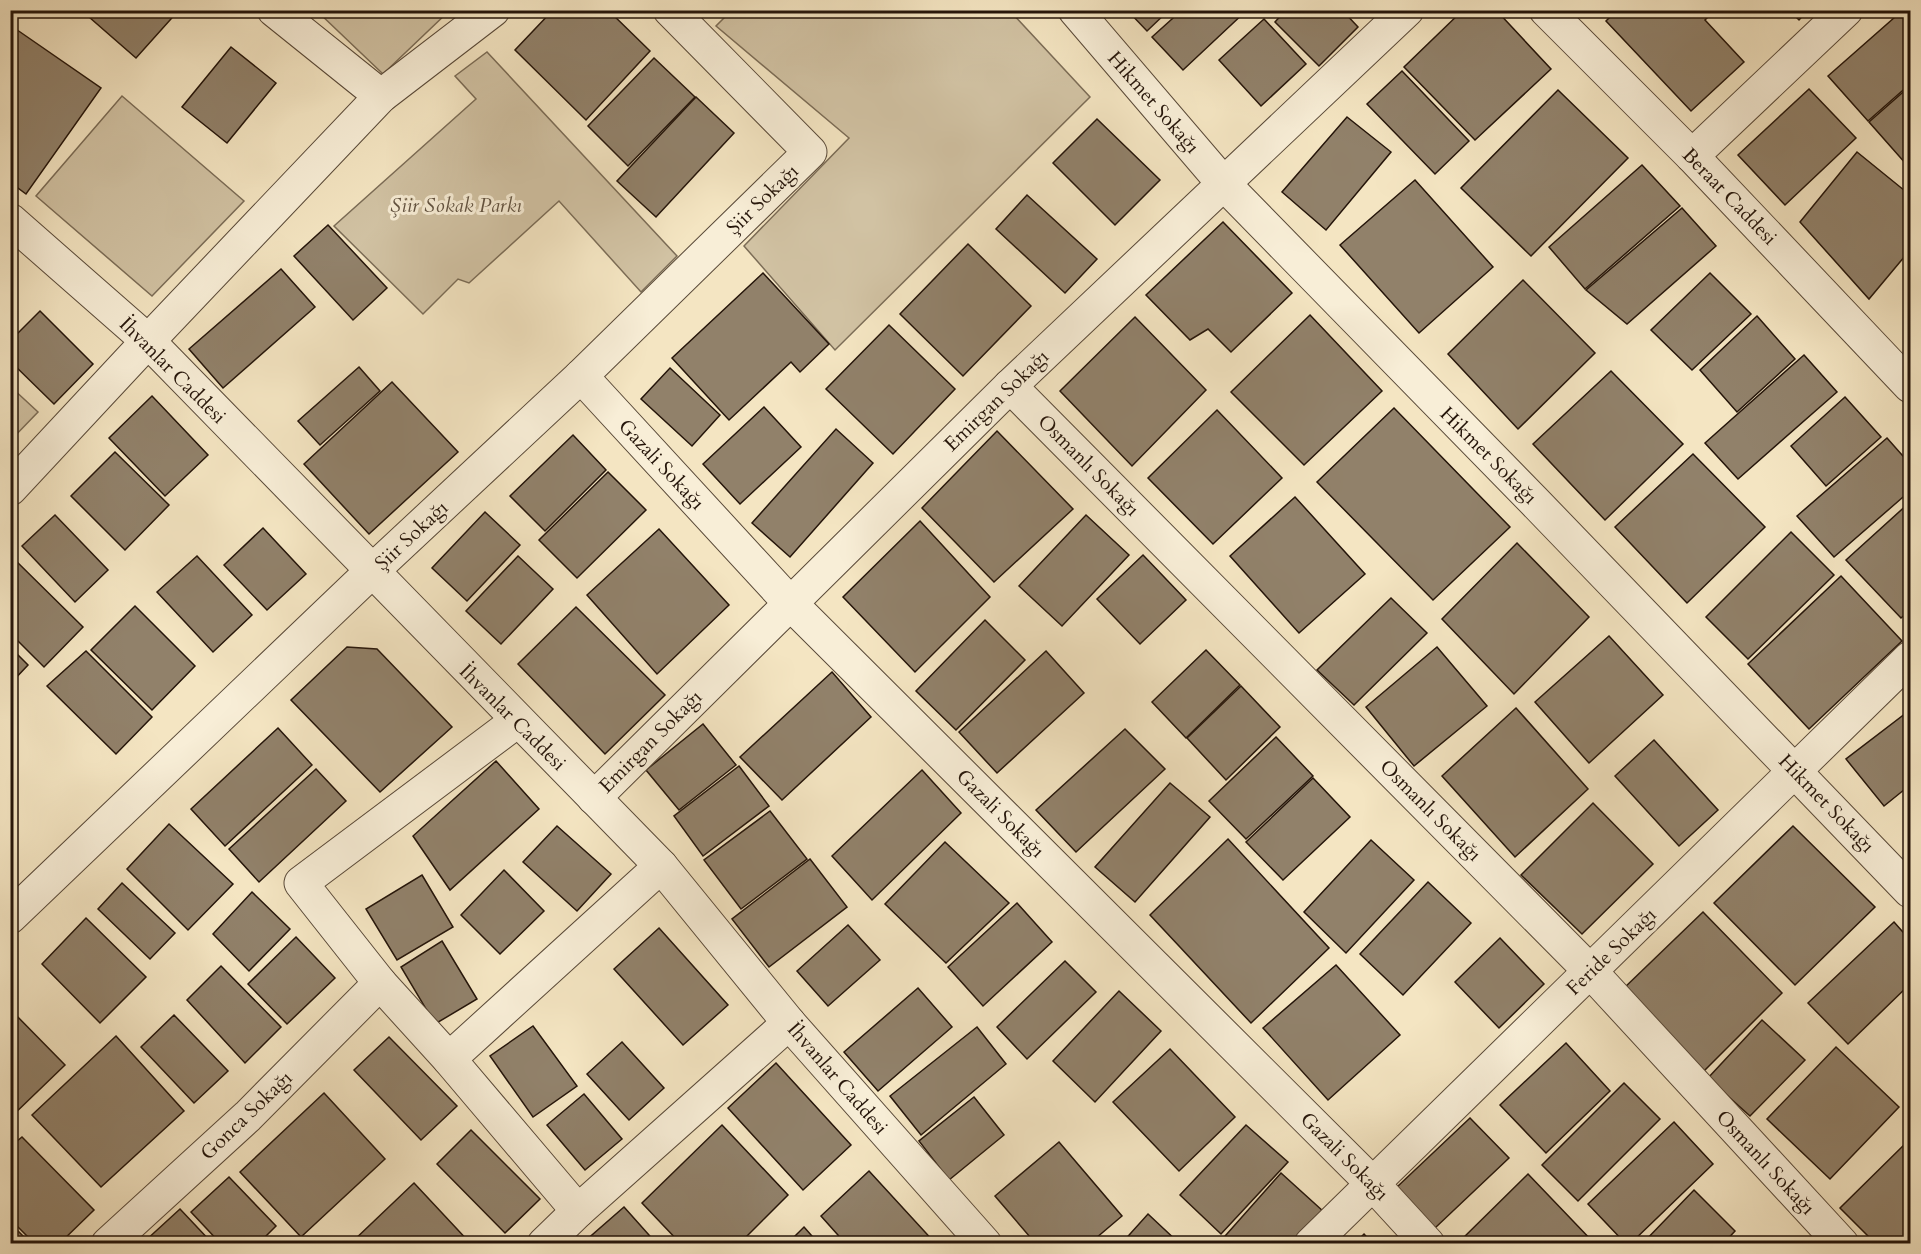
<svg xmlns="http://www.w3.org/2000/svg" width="1921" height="1254" viewBox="0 0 1921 1254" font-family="Cardo,serif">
	<rect width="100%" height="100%" fill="#f4e5c2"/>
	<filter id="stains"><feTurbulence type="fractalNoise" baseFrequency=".00333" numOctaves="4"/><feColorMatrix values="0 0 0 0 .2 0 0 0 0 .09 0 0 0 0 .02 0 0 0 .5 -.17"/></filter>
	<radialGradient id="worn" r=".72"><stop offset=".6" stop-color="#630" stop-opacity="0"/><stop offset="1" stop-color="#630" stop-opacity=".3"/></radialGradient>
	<!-- green -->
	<g fill="#d1c2a3" stroke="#7b6c56" stroke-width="1.5">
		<path d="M 317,11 L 449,11 L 383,74 Z"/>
		<path d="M 731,11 L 1010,11 L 1090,97 L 835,350 L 744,246 L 849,138 L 716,26 Z"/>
		<path d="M 487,52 L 677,256 L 641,292 L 559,201 L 469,283 L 458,279 L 423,314 L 334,226 L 476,99 L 455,76 Z"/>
		<path d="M 122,96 L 244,201 L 152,296 L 36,196 Z"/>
		<path d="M 11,387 L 38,412 L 11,440 Z"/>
	</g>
	<!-- building -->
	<g fill="#91816a" stroke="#25150a" stroke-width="1.5">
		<path d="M 81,10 L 179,10 L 136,58 Z"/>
		<path d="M 553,10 L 608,10 L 650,51 L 586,120 L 515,50 Z"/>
		<path d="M 1127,10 L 1169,10 L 1147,31 Z"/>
		<path d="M 1182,10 L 1247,10 L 1183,70 L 1152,37 Z"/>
		<path d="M 1286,10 L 1342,10 L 1358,27 L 1319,66 L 1275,22 Z"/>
		<path d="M 1463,10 L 1496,10 L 1551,69 L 1475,140 L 1404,67 Z"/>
		<path d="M 1617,10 L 1715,10 L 1705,20 L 1744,62 L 1691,111 L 1606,21 Z"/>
		<path d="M 1789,10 L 1808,10 L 1799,20 Z"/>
		<path d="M 1903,10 L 1910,10 L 1910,84 L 1868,121 L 1828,76 Z"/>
		<path d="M 1264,19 L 1306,64 L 1261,106 L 1219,60 Z"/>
		<path d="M 10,25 L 101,88 L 26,194 L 10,182 Z"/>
		<path d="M 231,47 L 276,83 L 227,143 L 182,107 Z"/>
		<path d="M 654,58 L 695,97 L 628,166 L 588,126 Z"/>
		<path d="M 1402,71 L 1469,141 L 1435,174 L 1367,104 Z"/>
		<path d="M 1910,86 L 1910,160 L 1906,164 L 1869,122 Z"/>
		<path d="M 1809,89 L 1856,138 L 1785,205 L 1738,155 Z"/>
		<path d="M 1558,90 L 1628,158 L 1531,256 L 1461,188 Z"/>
		<path d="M 696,97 L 734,133 L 656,217 L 617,181 Z"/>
		<path d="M 1347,117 L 1391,152 L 1326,230 L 1282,192 Z"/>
		<path d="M 1097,119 L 1160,180 L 1115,225 L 1053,163 Z"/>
		<path d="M 1857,152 L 1910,195 L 1910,250 L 1869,299 L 1800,222 Z"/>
		<path d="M 1642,165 L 1680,206 L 1585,289 L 1549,247 Z"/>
		<path d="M 1415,180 L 1493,267 L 1419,333 L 1340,245 Z"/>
		<path d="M 1027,195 L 1097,259 L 1065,293 L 996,229 Z"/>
		<path d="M 1682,208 L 1716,246 L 1627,324 L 1586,290 Z"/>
		<path d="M 1223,222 L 1292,293 L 1231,352 L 1208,329 L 1190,340 L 1146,295 Z"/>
		<path d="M 328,225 L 387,288 L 353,320 L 294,256 Z"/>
		<path d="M 968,244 L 1031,306 L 963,376 L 900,314 Z"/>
		<path d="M 281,269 L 315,307 L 223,388 L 189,349 Z"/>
		<path d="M 763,273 L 829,344 L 800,372 L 791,362 L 729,420 L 672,358 Z"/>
		<path d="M 1710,273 L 1751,314 L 1692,370 L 1651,330 Z"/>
		<path d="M 1523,280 L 1595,353 L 1518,429 L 1448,354 Z"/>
		<path d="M 40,311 L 93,364 L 54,404 L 10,361 L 10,341 Z"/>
		<path d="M 1310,315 L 1382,391 L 1304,465 L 1231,392 Z"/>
		<path d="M 1757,316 L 1795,359 L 1737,412 L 1700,370 Z"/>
		<path d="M 1135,317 L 1206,390 L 1132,466 L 1060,391 Z"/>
		<path d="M 889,325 L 955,389 L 893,454 L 826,389 Z"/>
		<path d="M 1804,355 L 1837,392 L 1738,479 L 1705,443 Z"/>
		<path d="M 359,367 L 380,391 L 320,445 L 298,421 Z"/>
		<path d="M 670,368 L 720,415 L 692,446 L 641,399 Z"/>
		<path d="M 1611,371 L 1683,444 L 1605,520 L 1533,444 Z"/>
		<path d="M 392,382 L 458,452 L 369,534 L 304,464 Z"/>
		<path d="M 152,396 L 208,455 L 165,496 L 109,438 Z"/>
		<path d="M 1845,397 L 1881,437 L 1826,486 L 1791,446 Z"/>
		<path d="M 764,407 L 801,447 L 740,504 L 703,464 Z"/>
		<path d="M 1394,408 L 1510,527 L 1433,600 L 1317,482 Z"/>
		<path d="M 1217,410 L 1282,478 L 1213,544 L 1148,478 Z"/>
		<path d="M 836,429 L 873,463 L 790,557 L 752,523 Z"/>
		<path d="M 997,431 L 1073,509 L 994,582 L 922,508 Z"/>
		<path d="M 573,435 L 606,470 L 545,531 L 510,496 Z"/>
		<path d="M 1887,438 L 1910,464 L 1910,491 L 1834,557 L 1797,516 Z"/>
		<path d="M 115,452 L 169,505 L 125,550 L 71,496 Z"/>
		<path d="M 1693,454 L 1765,527 L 1687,603 L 1615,527 Z"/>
		<path d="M 608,472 L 646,510 L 577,578 L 539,540 Z"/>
		<path d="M 1295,497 L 1365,574 L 1299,633 L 1230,556 Z"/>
		<path d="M 1910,502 L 1910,610 L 1901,618 L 1846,560 Z"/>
		<path d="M 485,512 L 520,545 L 467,601 L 432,568 Z"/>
		<path d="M 55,515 L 108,570 L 75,602 L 22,546 Z"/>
		<path d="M 1086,515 L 1129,555 L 1062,626 L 1019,586 Z"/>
		<path d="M 920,521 L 990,597 L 915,672 L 843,597 Z"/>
		<path d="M 263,528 L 306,574 L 267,610 L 224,565 Z"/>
		<path d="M 659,529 L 729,605 L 657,674 L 587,595 Z"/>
		<path d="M 1791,532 L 1834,575 L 1748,659 L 1706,617 Z"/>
		<path d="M 1517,543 L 1589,617 L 1514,694 L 1442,619 Z"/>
		<path d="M 1143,555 L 1186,600 L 1140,644 L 1097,599 Z"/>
		<path d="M 197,556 L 252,615 L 213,652 L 157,592 Z"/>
		<path d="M 518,556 L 553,589 L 501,644 L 466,611 Z"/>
		<path d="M 12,557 L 83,627 L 44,667 L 10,633 Z"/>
		<path d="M 1841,576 L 1902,641 L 1809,729 L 1748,664 Z"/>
		<path d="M 1391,598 L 1427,633 L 1354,705 L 1317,670 Z"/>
		<path d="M 135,606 L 195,666 L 152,710 L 91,650 Z"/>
		<path d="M 576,607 L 665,695 L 605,754 L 518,664 Z"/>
		<path d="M 985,620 L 1025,660 L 956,730 L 916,691 Z"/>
		<path d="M 1609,636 L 1663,695 L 1589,763 L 1535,702 Z"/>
		<path d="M 10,647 L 28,665 L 10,684 Z"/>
		<path d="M 347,647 L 377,649 L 452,727 L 380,792 L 291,700 Z"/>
		<path d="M 1437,647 L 1487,706 L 1414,766 L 1366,707 Z"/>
		<path d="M 1206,650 L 1240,685 L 1186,738 L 1152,702 Z"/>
		<path d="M 86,651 L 152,717 L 116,754 L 47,686 Z"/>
		<path d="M 1046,651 L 1084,693 L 997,773 L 959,732 Z"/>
		<path d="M 832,672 L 871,717 L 782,800 L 740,757 Z"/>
		<path d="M 1241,686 L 1280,727 L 1226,780 L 1187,738 Z"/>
		<path d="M 1516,708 L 1588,789 L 1515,857 L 1442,776 Z"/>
		<path d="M 1910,710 L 1910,785 L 1884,806 L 1846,759 Z"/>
		<path d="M 703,724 L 736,765 L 679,810 L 646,770 Z"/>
		<path d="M 278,728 L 312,765 L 225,846 L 191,809 Z"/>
		<path d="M 1125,729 L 1165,769 L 1076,852 L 1036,810 Z"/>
		<path d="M 1276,737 L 1313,776 L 1246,839 L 1209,801 Z"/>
		<path d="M 1654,740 L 1718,810 L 1679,846 L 1615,776 Z"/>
		<path d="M 496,761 L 539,809 L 450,890 L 413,836 Z"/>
		<path d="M 739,766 L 769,806 L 703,856 L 674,816 Z"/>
		<path d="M 316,769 L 346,801 L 259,882 L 229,849 Z"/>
		<path d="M 922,770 L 961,813 L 872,900 L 832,856 Z"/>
		<path d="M 1313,778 L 1350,817 L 1283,880 L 1246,842 Z"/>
		<path d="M 1170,783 L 1210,817 L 1135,902 L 1095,867 Z"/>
		<path d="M 1593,803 L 1653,864 L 1582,934 L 1521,875 Z"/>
		<path d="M 770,811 L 807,859 L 741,909 L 704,860 Z"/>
		<path d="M 169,824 L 233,884 L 188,930 L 127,869 Z"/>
		<path d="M 557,826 L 611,874 L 577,911 L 523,862 Z"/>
		<path d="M 1793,826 L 1875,907 L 1795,985 L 1714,903 Z"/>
		<path d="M 1228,839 L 1329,948 L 1251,1023 L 1150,915 Z"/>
		<path d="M 1371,840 L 1414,880 L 1346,953 L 1304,912 Z"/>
		<path d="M 945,842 L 1009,903 L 946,963 L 885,904 Z"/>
		<path d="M 810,859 L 847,907 L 769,967 L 732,919 Z"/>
		<path d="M 504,870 L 544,911 L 500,954 L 461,915 Z"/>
		<path d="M 422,875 L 453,927 L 397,960 L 366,909 Z"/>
		<path d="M 1428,882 L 1471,923 L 1403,995 L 1360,954 Z"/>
		<path d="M 122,883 L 175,933 L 150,959 L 98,909 Z"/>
		<path d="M 252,892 L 290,929 L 249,971 L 213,934 Z"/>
		<path d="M 1017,903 L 1052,942 L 983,1006 L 948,967 Z"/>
		<path d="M 1703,912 L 1782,993 L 1703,1072 L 1622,990 Z"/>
		<path d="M 86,918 L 146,977 L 100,1023 L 42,964 Z"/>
		<path d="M 1894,922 L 1910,940 L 1910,984 L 1848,1044 L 1808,1003 Z"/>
		<path d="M 848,925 L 880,960 L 828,1006 L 797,971 Z"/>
		<path d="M 659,928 L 728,1005 L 683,1045 L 614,969 Z"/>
		<path d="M 296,937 L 335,978 L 287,1024 L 248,984 Z"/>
		<path d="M 1500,938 L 1544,984 L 1499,1028 L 1455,982 Z"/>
		<path d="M 442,941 L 477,999 L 435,1024 L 401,967 Z"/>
		<path d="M 1065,961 L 1096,992 L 1027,1059 L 997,1027 Z"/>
		<path d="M 1336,965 L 1400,1035 L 1328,1100 L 1263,1028 Z"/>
		<path d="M 221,966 L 281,1027 L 245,1063 L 187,1000 Z"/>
		<path d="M 918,988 L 952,1027 L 878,1091 L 844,1052 Z"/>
		<path d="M 1119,991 L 1161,1031 L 1095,1102 L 1053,1061 Z"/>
		<path d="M 10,1009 L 65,1065 L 10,1118 Z"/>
		<path d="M 174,1015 L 228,1071 L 194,1103 L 141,1047 Z"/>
		<path d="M 1762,1020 L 1805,1060 L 1750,1116 L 1708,1078 Z"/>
		<path d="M 533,1026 L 577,1086 L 533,1117 L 490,1056 Z"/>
		<path d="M 977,1027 L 1006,1064 L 921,1135 L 890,1096 Z"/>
		<path d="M 116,1036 L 184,1111 L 101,1187 L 32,1115 Z"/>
		<path d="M 389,1037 L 457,1106 L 421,1140 L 354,1070 Z"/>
		<path d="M 622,1042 L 664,1088 L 629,1120 L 587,1074 Z"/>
		<path d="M 1566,1043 L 1610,1091 L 1546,1153 L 1500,1105 Z"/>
		<path d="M 1836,1047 L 1899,1107 L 1830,1179 L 1767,1119 Z"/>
		<path d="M 1170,1049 L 1235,1117 L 1179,1171 L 1113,1102 Z"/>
		<path d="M 776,1063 L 851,1145 L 803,1190 L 728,1108 Z"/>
		<path d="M 1624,1083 L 1660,1119 L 1578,1201 L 1542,1165 Z"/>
		<path d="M 324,1093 L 385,1159 L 301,1237 L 240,1172 Z"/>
		<path d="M 584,1094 L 622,1139 L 585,1170 L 547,1125 Z"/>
		<path d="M 974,1097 L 1004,1135 L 949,1180 L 919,1141 Z"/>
		<path d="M 1470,1118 L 1509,1158 L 1435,1228 L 1397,1187 Z"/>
		<path d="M 1674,1122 L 1713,1164 L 1630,1244 L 1626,1244 L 1588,1204 Z"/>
		<path d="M 722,1125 L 788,1195 L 739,1244 L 681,1244 L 642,1203 Z"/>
		<path d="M 1246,1125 L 1288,1162 L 1221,1234 L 1180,1195 Z"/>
		<path d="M 471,1130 L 540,1199 L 505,1233 L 437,1164 Z"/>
		<path d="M 22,1137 L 94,1210 L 59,1244 L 35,1244 L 10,1219 L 10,1147 Z"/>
		<path d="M 1910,1139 L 1910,1244 L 1876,1244 L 1840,1208 Z"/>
		<path d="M 1059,1142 L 1122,1216 L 1089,1244 L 1036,1244 L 995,1196 Z"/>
		<path d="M 869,1171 L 936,1244 L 846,1244 L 821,1216 Z"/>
		<path d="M 1281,1173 L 1324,1212 L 1294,1244 L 1218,1244 Z"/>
		<path d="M 1528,1174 L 1595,1244 L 1457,1244 Z"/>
		<path d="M 229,1177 L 276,1226 L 258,1244 L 221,1244 L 191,1212 Z"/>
		<path d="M 414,1183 L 471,1244 L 350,1244 Z"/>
		<path d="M 1694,1190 L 1735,1231 L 1723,1244 L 1642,1244 Z"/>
		<path d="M 624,1207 L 657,1244 L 585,1244 L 584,1242 Z"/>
		<path d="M 180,1209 L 213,1244 L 146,1244 L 144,1242 Z"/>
		<path d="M 1148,1214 L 1180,1244 L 1121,1244 Z"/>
		<path d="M 10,1223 L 31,1244 L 10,1244 Z"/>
		<path d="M 804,1227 L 819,1244 L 787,1244 Z"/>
		<path d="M 1364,1234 L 1373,1244 L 1354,1244 Z"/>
	</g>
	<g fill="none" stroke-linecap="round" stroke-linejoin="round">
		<defs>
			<g id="street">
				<path d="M 274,10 L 381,96"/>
				<path d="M 1075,10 L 1223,183 L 1534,501 L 1910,891"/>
				<path d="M 1546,10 L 1692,156 L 1910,386"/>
				<path d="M 1692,156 L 1846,10"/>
				<path d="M 10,220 L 148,341 L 661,866 L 789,1023 L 985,1244"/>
				<path d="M 581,376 L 790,603 L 1372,1183 L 1428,1244"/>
				<path d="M 1010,386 L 1590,971 L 1842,1244"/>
				<path d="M 10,489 L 148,341 L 381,96 L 493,10"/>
				<path d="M 517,721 L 301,883 L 380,983 L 449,1059 L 578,1211"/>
				<path d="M 594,798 L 1010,386 L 1407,10"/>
				<path d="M 10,917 L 371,572 L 581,376 L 810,152 L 670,10"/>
				<path d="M 449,1059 L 661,866"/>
				<path d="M 108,1244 L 248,1116 L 380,983"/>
				<path d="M 544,1244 L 578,1211 L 789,1023"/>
				<path d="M 1311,1244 L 1910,658"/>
			</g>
		</defs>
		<!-- street casing -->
		<use href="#street" stroke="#594938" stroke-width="35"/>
		<!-- street -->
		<use href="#street" stroke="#f8eed7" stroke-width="33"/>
	</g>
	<g text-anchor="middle" stroke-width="6" stroke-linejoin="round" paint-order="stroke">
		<!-- street labels -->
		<g font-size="20" fill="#25150a" stroke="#f8eed7">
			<text transform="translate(1154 102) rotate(49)" y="7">Hikmet Sokağı</text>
			<text transform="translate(1730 196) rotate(46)" y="7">Beraat Caddesi</text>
			<text transform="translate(762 199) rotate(-44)" y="7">Şiir Sokağı</text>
			<text transform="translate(173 370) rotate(45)" y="7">İhvanlar Caddesi</text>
			<text transform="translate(996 400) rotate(-44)" y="7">Emirgan Sokağı</text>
			<text transform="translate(1489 455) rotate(45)" y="7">Hikmet Sokağı</text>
			<text transform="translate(662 464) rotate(47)" y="7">Gazali Sokağı</text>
			<text transform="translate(1089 465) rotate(45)" y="7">Osmanlı Sokağı</text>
			<text transform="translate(411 535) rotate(-43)" y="7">Şiir Sokağı</text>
			<text transform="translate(513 717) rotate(45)" y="7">İhvanlar Caddesi</text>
			<text transform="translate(650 741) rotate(-45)" y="7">Emirgan Sokağı</text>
			<text transform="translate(1827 803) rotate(46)" y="7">Hikmet Sokağı</text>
			<text transform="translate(1431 810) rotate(45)" y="7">Osmanlı Sokağı</text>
			<text transform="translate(1001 813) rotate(45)" y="7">Gazali Sokağı</text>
			<text transform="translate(1611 951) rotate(-44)" y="7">Feride Sokağı</text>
			<text transform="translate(838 1078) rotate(49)" y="7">İhvanlar Caddesi</text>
			<text transform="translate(246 1115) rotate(-44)" y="7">Gonca Sokağı</text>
			<text transform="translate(1345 1156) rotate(45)" y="7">Gazali Sokağı</text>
			<text transform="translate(1766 1162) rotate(47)" y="7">Osmanlı Sokağı</text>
		</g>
		<!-- park labels -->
		<g font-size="20" font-style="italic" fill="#615240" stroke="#f8eed7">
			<text x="456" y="212">Şiir Sokak Parkı</text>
		</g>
	</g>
	<!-- margin -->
	<rect width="1921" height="1254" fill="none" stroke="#f4e5c2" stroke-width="36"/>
	<rect x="12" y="12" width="1897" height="1230" fill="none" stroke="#25150a" stroke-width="3"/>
	<rect x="18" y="18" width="1885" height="1218" fill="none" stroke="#25150a" stroke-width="1.5"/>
	<rect width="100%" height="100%" filter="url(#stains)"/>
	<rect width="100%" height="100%" fill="url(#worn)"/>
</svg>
